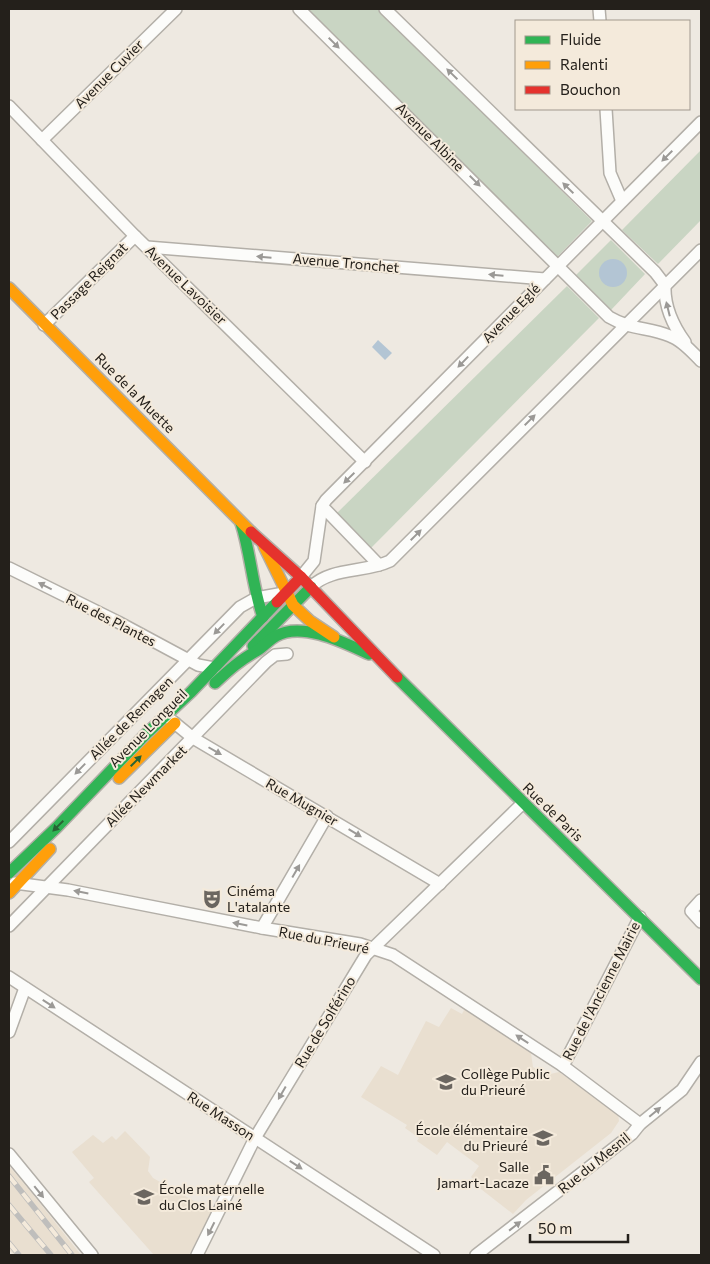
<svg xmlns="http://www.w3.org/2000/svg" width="710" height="1264" viewBox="0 0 710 1264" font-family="Commissioner,sans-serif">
	<rect width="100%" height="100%" fill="#eee9e1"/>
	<!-- built -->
	<g fill="#e9dfd0">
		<path d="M 451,1008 L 462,1014 L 465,1008 L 531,1053 L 533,1067 L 546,1075 L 559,1072 L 618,1114 L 619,1121 L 611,1133 L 526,1200 L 513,1214 L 477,1186 L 479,1183 L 471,1177 L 479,1166 L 447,1142 L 437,1155 L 417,1141 L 419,1138 L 405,1128 L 407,1125 L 361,1097 L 381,1066 L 398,1075 L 426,1021 L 439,1027 Z"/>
		<path d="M 125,1131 L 150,1157 L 148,1171 L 153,1178 L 212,1211 L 189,1255 L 154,1255 L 89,1182 L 94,1178 L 72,1152 L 93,1135 L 103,1143 L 112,1136 L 116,1140 Z"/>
		<path d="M 9,1166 L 31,1192 L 81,1255 L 14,1255 L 9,1250 Z"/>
	</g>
	<!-- green -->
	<g fill="#c9d5c3">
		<path d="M 305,9 L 378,9 L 592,221 L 557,257 Z"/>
		<path d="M 701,150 L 701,220 L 658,264 L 622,230 Z"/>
		<path d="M 611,240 L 645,274 L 611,310 L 576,275 Z"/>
		<path d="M 567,286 L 599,318 L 371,548 L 336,514 Z"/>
	</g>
	<!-- water -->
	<g fill="#b3c5d4">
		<circle cx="613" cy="273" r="14"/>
		<path d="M 378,340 L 392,353 L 385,360 L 372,347 Z"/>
	</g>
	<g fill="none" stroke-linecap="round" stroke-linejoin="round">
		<defs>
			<g id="street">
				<path d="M 299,9 L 609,317 C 631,330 648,327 670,336 C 682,340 692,352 701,361"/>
				<path d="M 385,9 L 655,272 L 665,285 C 664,306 672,324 685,342"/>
				<path d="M 599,9 L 600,21"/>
				<path d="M 9,106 L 135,236 L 365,462"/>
				<path d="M 606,109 L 610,173 L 622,201"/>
				<path d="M 42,140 L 176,9"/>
				<path d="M 147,247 L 545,279"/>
				<path d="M 44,325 L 135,236"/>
				<path d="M 322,506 L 379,565"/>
				<path d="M 9,568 L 118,622 L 198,665 L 214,668"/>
				<path d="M 301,577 L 314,561 L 322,506 L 326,500 L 701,122"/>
				<path d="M 311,587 C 331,567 365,573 390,561 L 701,250"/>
				<path d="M 171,720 L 193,738 L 440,884"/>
				<path d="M 9,842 L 240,607 L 256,598 L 284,593"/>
				<path d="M 15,883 L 68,890 L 262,928 L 360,944 L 393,955 L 563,1066 L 640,1124"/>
				<path d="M 701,900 L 691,911 L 701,922"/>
				<path d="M 9,926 L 266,662 L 275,655 L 287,654"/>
				<path d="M 262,928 L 327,816"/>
				<path d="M 9,977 L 434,1255"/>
				<path d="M 9,1032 L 25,988"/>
				<path d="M 563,1066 L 640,917"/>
				<path d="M 9,1154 L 92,1255"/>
				<path d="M 197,1255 L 255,1138 L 366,955 L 523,803"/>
				<path d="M 476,1255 L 632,1134 L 640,1124 L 682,1090 L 701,1062"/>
			</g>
			<g id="fast">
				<path d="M 241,523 C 251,554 252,586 263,617"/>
				<path d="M 253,646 L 311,587"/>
				<path d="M 397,677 L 701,979"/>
				<path d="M 215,683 C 231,668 239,661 258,650 C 264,646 270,639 276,636 C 302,621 345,643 369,654"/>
				<path d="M 9,873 L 57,827 L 145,735 L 191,692 L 277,602"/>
			</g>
			<g id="slow">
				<path d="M 9,288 L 251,532"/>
				<path d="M 264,546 L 293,605 L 310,621 L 334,637"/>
				<path d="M 119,778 L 175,723"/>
				<path d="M 9,893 L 50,849"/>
			</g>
			<g id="jam">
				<path d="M 251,532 L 301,577"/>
				<path d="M 277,602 L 301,577 L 397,677"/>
			</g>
		</defs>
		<!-- street casing -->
		<use href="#street" stroke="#b3afa8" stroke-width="14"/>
		<!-- fast casing -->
		<use href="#fast" stroke="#b3afa8" stroke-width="14"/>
		<!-- slow casing -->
		<use href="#slow" stroke="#b3afa8" stroke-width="14"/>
		<!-- jam casing -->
		<use href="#jam" stroke="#b3afa8" stroke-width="14"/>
		<!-- street -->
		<use href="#street" stroke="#fcfcfa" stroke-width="11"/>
		<!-- fast -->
		<use href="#fast" stroke="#30b455" stroke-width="11"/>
		<!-- slow -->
		<use href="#slow" stroke="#ff9f0a" stroke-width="11"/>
		<!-- jam -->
		<use href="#jam" stroke="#e5322d" stroke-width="11"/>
		<defs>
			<g id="rail">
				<path d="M 9,1176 L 72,1255"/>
				<path d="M 9,1205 L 51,1255"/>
				<path d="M 9,1243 L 19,1255"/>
			</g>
		</defs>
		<!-- rail casing -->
		<use href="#rail" stroke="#bfbebc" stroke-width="5.5"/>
		<!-- rail -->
		<use href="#rail" stroke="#f4eadb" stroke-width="4" stroke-dasharray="11" stroke-linecap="butt"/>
	</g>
	<!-- one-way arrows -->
	<defs><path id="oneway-solid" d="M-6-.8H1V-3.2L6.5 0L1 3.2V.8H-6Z" transform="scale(1.25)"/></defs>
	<g fill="#9b9996">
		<use href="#oneway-solid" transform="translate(334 43) rotate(45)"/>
		<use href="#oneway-solid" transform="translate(452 74) rotate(-136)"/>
		<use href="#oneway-solid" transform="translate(667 156) rotate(135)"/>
		<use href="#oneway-solid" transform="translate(475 181) rotate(45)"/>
		<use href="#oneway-solid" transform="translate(568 188) rotate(-136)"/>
		<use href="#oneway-solid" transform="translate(264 257) rotate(-175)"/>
		<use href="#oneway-solid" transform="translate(496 275) rotate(-175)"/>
		<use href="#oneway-solid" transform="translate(668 309) rotate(-104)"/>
		<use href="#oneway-solid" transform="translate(463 362) rotate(134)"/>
		<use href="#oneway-solid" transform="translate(530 420) rotate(-45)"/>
		<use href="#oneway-solid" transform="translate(349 478) rotate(136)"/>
		<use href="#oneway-solid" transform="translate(416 535) rotate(-45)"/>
		<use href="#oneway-solid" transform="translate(45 586) rotate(-153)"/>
		<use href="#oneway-solid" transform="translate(219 629) rotate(134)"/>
		<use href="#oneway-solid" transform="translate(215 751) rotate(30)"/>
		<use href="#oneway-solid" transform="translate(80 769) rotate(134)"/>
		<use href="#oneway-solid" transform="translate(355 833) rotate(31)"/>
		<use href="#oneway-solid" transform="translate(296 871) rotate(-60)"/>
		<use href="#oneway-solid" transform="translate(81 892) rotate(-169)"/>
		<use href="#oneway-solid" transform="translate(240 924) rotate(-169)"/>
		<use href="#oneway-solid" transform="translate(49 1004) rotate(33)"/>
		<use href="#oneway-solid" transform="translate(522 1039) rotate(-147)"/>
		<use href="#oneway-solid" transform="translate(282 1093) rotate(120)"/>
		<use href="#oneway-solid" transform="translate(655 1112) rotate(-40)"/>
		<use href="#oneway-solid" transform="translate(296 1165) rotate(33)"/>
		<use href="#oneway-solid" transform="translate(39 1192) rotate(51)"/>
		<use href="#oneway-solid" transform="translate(515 1226) rotate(-38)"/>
		<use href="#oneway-solid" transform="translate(211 1229) rotate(117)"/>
	</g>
	<g fill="#296335">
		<use href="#oneway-solid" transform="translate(136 761) rotate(-45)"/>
		<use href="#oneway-solid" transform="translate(58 826) rotate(135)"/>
	</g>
	<!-- icons -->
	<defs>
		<symbol id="theatre-bare" viewBox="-9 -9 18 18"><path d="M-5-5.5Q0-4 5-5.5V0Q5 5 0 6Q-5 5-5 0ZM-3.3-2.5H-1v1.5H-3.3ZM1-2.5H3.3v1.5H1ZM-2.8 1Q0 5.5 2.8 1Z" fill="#6b6660" stroke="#f4eadb" stroke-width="2.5" paint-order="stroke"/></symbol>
		<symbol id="school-bare" viewBox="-9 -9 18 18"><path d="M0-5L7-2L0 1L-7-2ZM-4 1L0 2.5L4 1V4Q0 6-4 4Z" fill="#6b6660" stroke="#f4eadb" stroke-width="2.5" paint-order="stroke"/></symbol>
		<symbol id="civic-bare" viewBox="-9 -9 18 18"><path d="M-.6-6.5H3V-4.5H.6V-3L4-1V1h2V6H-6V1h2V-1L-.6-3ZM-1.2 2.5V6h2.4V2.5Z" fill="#6b6660" stroke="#f4eadb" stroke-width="2.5" paint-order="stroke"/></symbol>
	</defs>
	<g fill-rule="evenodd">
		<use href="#theatre-bare" x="198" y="885" width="28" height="28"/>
		<use href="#school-bare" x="432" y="1068" width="28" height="28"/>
		<use href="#school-bare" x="529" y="1124" width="28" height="28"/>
		<use href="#civic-bare" x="530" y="1161" width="28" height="28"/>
		<use href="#school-bare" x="130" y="1183" width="28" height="28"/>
	</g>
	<g text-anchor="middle" stroke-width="4" stroke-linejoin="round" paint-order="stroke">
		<!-- street labels -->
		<g font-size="14" fill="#24201b" stroke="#f4eadb">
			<text transform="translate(109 74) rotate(-45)" y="5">Avenue Cuvier</text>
			<text transform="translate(430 137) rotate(45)" y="5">Avenue Albine</text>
			<text transform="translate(346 263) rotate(5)" y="5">Avenue Tronchet</text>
			<text transform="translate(89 281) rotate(-45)" y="5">Passage Reignat</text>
			<text transform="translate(186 285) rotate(44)" y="5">Avenue Lavoisier</text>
			<text transform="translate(511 313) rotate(-46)" y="5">Avenue Eglé</text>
			<text transform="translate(135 393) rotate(45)" y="5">Rue de la Muette</text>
			<text transform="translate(111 620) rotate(27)" y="5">Rue des Plantes</text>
			<text transform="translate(131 718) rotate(-45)" y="5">Allée de Remagen</text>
			<text transform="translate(148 728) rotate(-45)" y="5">Avenue Longueil</text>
			<text transform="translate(146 786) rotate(-45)" y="5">Allée Newmarket</text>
			<text transform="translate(302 802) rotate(30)" y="5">Rue Mugnier</text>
			<text transform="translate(553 812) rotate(44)" y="5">Rue de Paris</text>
			<text transform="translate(324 940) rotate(11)" y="5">Rue du Prieuré</text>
			<text transform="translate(601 991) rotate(-63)" y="5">Rue de l'Ancienne Mairie</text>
			<text transform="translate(325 1022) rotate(-59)" y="5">Rue de Solférino</text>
			<text transform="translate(221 1116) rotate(33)" y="5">Rue Masson</text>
			<text transform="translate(594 1163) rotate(-39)" y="5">Rue du Mesnil</text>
		</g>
		<!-- poi labels -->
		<g font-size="14" fill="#24201b" stroke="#f4eadb" text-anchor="start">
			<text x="227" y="896">Cinéma<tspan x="227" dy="16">L'atalante</tspan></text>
			<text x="461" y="1079">Collège Public<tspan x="461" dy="16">du Prieuré</tspan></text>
			<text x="528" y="1135" text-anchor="end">École élémentaire<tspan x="528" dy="16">du Prieuré</tspan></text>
			<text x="529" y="1172" text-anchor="end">Salle<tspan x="529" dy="16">Jamart-Lacaze</tspan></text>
			<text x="159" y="1194">École maternelle<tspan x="159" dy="16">du Clos Lainé</tspan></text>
		</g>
	</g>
	<!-- border -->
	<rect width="710" height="1264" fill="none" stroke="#24201b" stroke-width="20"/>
	<!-- legend -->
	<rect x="515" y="20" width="175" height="90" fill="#f4eadb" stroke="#a1998e"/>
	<rect x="525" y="36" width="25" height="8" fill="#30b455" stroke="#a1998e"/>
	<text x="560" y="45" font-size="15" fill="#24201b">Fluide</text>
	<rect x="525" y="61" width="25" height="8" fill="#ff9f0a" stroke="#a1998e"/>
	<text x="560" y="70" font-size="15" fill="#24201b">Ralenti</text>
	<rect x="525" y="86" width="25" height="8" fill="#e5322d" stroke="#a1998e"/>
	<text x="560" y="95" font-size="15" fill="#24201b">Bouchon</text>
	<!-- scale -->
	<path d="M530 1234v8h98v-8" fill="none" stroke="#24201b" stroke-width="2.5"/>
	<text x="538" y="1234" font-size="15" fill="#24201b" stroke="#f4eadb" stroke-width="4" paint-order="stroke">50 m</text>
</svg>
